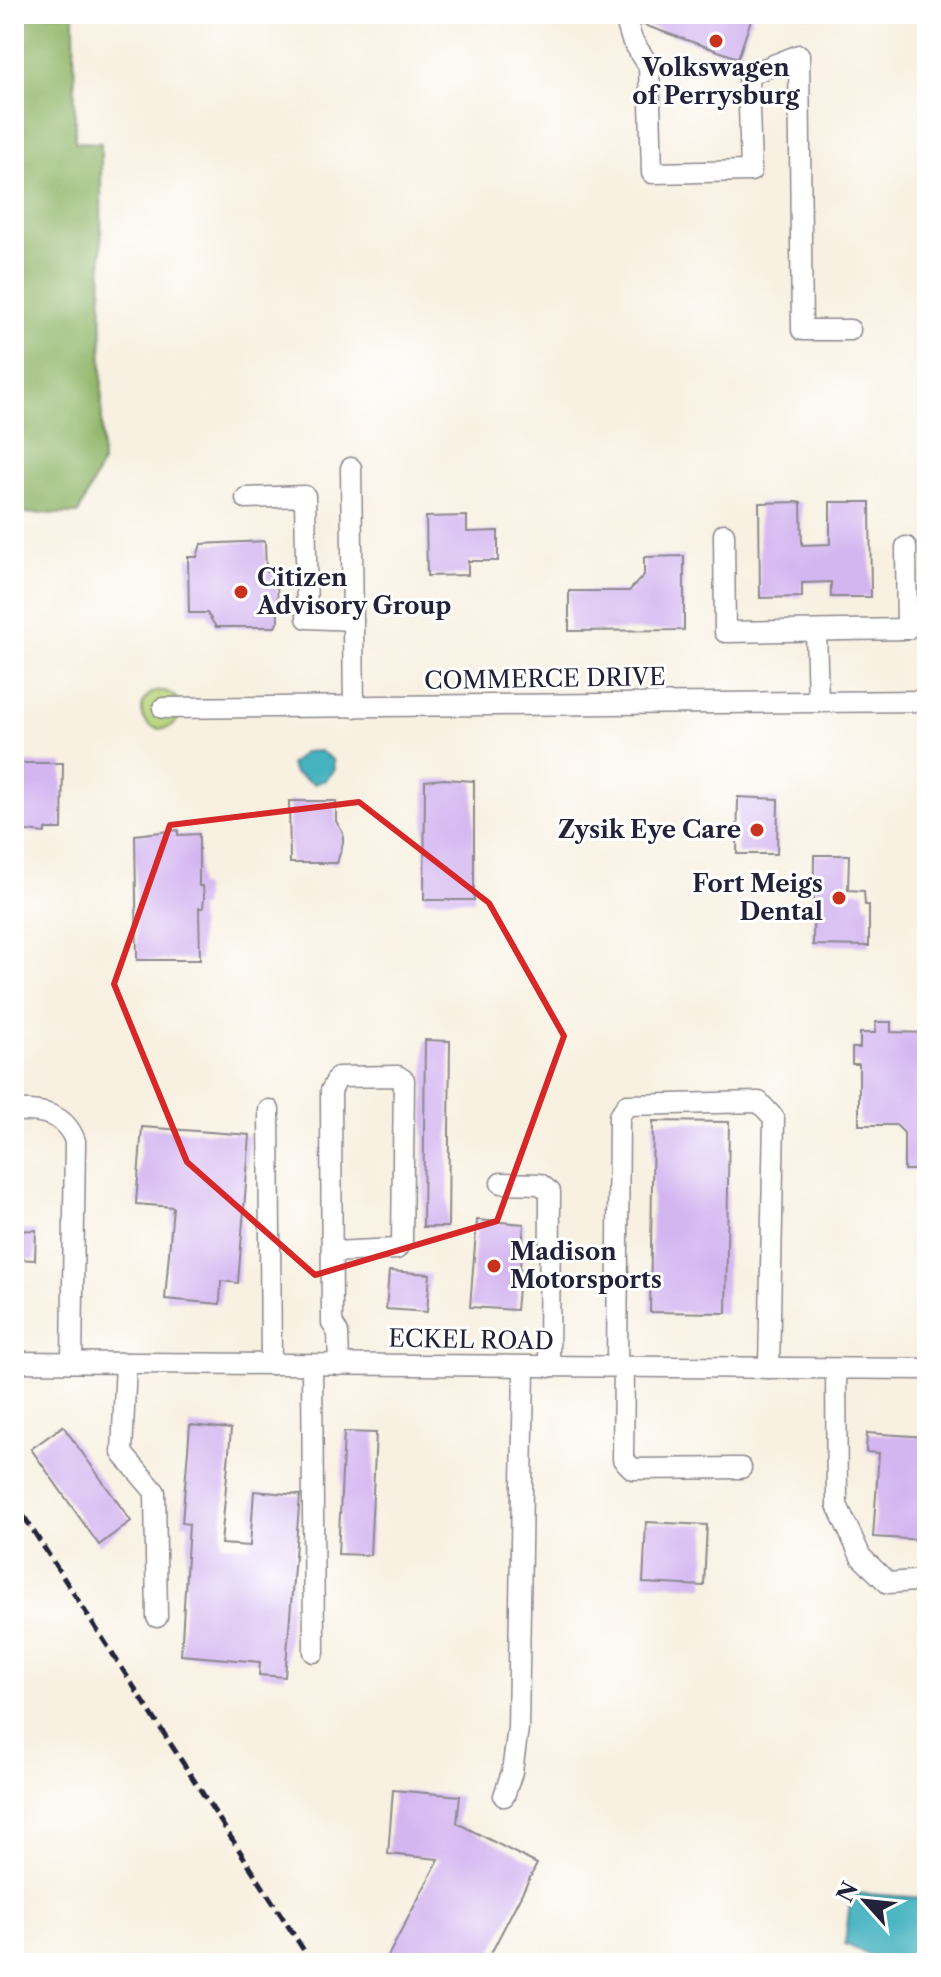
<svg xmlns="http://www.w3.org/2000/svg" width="941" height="1977" viewBox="0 0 941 1977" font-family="'Libre Caslon Text',serif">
	<rect width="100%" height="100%" fill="#fff"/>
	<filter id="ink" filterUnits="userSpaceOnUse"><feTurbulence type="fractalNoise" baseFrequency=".0125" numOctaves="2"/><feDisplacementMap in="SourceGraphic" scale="16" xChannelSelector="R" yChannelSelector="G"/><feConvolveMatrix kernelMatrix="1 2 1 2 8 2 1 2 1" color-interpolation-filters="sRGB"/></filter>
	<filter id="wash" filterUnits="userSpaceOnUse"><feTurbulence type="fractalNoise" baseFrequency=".006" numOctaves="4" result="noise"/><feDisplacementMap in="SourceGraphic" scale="32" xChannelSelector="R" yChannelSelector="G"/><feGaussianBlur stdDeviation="1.8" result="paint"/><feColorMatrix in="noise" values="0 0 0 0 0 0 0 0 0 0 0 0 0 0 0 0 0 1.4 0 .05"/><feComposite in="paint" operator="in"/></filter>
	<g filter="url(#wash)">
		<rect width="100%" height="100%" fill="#f8f0e0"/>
		<!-- green -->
		<circle fill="#bad67d" stroke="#6e7c5c" stroke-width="2" cx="161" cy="710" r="19"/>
		<!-- forest -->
		<path fill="#93b76c" stroke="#5a6c54" stroke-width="2" d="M 14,14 L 74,14 L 75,142 L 101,143 L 102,463 L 78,514 L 14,513 Z"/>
		<!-- water -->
		<g fill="#44b2c0" stroke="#336a7e" stroke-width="2">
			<path d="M 320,751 L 333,760 L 334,769 L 326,780 L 314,784 L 294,773 L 290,765 L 304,752 Z"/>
			<path d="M 851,1893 L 927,1898 L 927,1963 L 886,1963 L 845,1944 Z"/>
		</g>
		<g id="blocks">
			<!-- building -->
			<g fill="#d3b5f0">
				<path d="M 644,14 L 753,14 L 738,58 L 641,24 Z"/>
				<path d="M 801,502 L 802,545 L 830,544 L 830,502 L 870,502 L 871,597 L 831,597 L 831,582 L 802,583 L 802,597 L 760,598 L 759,503 Z"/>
				<path d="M 467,516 L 467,532 L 498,531 L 498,561 L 468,561 L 468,575 L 427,576 L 426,517 Z"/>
				<path d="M 265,541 L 266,572 L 277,572 L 278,621 L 275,627 L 216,627 L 207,613 L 189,613 L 188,557 L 197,557 L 201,544 Z"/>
				<path d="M 684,556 L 684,630 L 569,631 L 569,591 L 629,591 L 644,575 L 644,557 Z"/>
				<path d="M 14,763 L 63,763 L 62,829 L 45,829 L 45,833 L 14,830 Z"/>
				<path d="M 444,779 L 474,781 L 474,900 L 424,900 L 425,781 Z"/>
				<path d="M 738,797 L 778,799 L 777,854 L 737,854 Z"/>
				<path d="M 289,801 L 336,801 L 336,821 L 343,833 L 343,843 L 337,863 L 290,863 Z"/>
				<path d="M 178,830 L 178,835 L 199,834 L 199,886 L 203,886 L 204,897 L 203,908 L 199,908 L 200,960 L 137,960 L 135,835 Z"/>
				<path d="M 814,855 L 849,855 L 848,890 L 864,891 L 865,905 L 869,905 L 869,946 L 813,945 Z"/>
				<path d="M 876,1022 L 891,1022 L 891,1032 L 927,1033 L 927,1170 L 904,1170 L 904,1133 L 896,1125 L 859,1125 L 859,1064 L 852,1064 L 852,1048 L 860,1048 L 860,1033 L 875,1033 Z"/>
				<path d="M 425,1040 L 450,1041 L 448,1227 L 423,1227 Z"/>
				<path d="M 653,1121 L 729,1122 L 726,1313 L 650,1312 Z"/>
				<path d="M 142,1127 L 250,1135 L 238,1283 L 221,1281 L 220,1304 L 165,1299 L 173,1207 L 136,1204 Z"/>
				<path d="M 477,1220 L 524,1224 L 516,1310 L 470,1307 Z"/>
				<path d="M 36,1230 L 35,1260 L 14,1259 L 14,1231 Z"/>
				<path d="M 389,1271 L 430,1274 L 427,1312 L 386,1309 Z"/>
				<path d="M 190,1425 L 231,1429 L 221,1544 L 250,1546 L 254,1491 L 300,1495 L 285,1677 L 259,1675 L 260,1662 L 181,1655 L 189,1524 L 182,1523 Z"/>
				<path d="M 63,1426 L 131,1521 L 99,1545 L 31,1449 Z"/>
				<path d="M 344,1432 L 376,1433 L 370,1555 L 338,1554 Z"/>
				<path d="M 867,1433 L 927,1437 L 924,1540 L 873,1537 L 879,1453 L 866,1452 Z"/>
				<path d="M 646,1522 L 707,1525 L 704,1586 L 643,1583 Z"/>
				<path d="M 393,1790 L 460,1796 L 457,1823 L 537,1864 L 486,1963 L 396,1963 L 387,1958 L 439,1859 L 388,1854 Z"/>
			</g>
		</g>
	</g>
	<g filter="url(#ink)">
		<use href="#blocks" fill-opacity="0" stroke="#8d898e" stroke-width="2"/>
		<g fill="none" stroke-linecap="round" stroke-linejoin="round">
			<defs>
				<g id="minor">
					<path d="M 624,14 L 632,40 L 649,66 L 652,173 L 751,171 L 748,75 L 799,55 L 802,330 L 850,330"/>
					<path d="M 351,468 L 354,707"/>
					<path d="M 246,498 L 305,496 L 307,618 L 353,620"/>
					<path d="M 724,534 L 725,632 L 907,629 L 906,547"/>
					<path d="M 816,631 L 818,702"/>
					<path d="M 163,708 L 927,701"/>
					<path d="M 269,1110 L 271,1364"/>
					<path d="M 14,1111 C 41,1110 65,1113 75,1141 L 72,1362"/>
					<path d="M 501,1183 L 540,1184 L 550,1192 L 549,1367"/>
					<path d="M 332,1252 L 396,1249 L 402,1241 L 404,1080 L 398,1076 L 338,1077 L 331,1091 L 332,1323 L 338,1333 L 339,1365"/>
					<path d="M 14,1362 L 927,1369"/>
					<path d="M 126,1363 L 122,1453 L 155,1492 L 157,1617"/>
					<path d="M 312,1365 L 314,1652"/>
					<path d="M 617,1367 L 619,1116 L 627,1105 L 759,1102 L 774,1118 L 769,1368"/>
					<path d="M 624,1367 L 623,1459 L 633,1469 L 741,1468"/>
					<path d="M 836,1369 L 837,1505 L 861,1557 L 888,1583 L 927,1580"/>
					<path d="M 504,1796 L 512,1772 L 518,1728 L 524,1367"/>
				</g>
			</defs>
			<!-- minor casing -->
			<use href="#minor" stroke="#8d898e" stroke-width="23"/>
			<!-- minor -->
			<use href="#minor" stroke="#fff" stroke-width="20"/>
			<!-- rail -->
			<path stroke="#22223b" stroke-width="5" stroke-dasharray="12 6" stroke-linecap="butt" d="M 14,1501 L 312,1963"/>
		</g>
	</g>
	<!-- marked area -->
	<path fill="none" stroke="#d62828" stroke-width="6" stroke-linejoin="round" d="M 359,802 L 489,903 L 564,1036 L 497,1221 L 315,1275 L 187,1162 L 114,984 L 170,825 Z"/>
	<!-- markers -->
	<g fill="#c8321e" stroke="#fff" stroke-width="3">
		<circle cx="716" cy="41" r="8"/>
		<circle cx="241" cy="592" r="8"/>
		<circle cx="757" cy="830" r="8"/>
		<circle cx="839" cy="898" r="8"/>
		<circle cx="494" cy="1266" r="8"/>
	</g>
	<g text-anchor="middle" stroke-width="6" stroke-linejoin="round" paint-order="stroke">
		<!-- poi labels -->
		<g font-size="24" font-weight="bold" fill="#22223b" stroke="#fff" text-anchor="start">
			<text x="716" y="76" text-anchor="middle">Volkswagen<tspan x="716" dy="28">of Perrysburg</tspan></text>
			<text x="257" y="586">Citizen<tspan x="257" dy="28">Advisory Group</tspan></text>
			<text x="741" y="838" text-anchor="end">Zysik Eye Care</text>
			<text x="823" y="892" text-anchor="end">Fort Meigs<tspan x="823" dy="28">Dental</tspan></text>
			<text x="510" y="1260">Madison<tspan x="510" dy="28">Motorsports</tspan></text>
		</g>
		<!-- street labels -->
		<g font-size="24" fill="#22223b" stroke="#fff">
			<text transform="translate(545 679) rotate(-1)" y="8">COMMERCE DRIVE</text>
			<text transform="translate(471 1340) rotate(1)" y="8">ECKEL ROAD</text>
		</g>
	</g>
	<!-- margin -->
	<rect width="941" height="1977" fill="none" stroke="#fff" stroke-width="48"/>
	<!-- north arrow -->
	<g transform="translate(865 1901) rotate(297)" stroke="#ffffff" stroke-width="6" paint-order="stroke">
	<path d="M0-6L14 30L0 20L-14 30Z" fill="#22223b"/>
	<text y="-12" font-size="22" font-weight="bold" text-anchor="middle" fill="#22223b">N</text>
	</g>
</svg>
